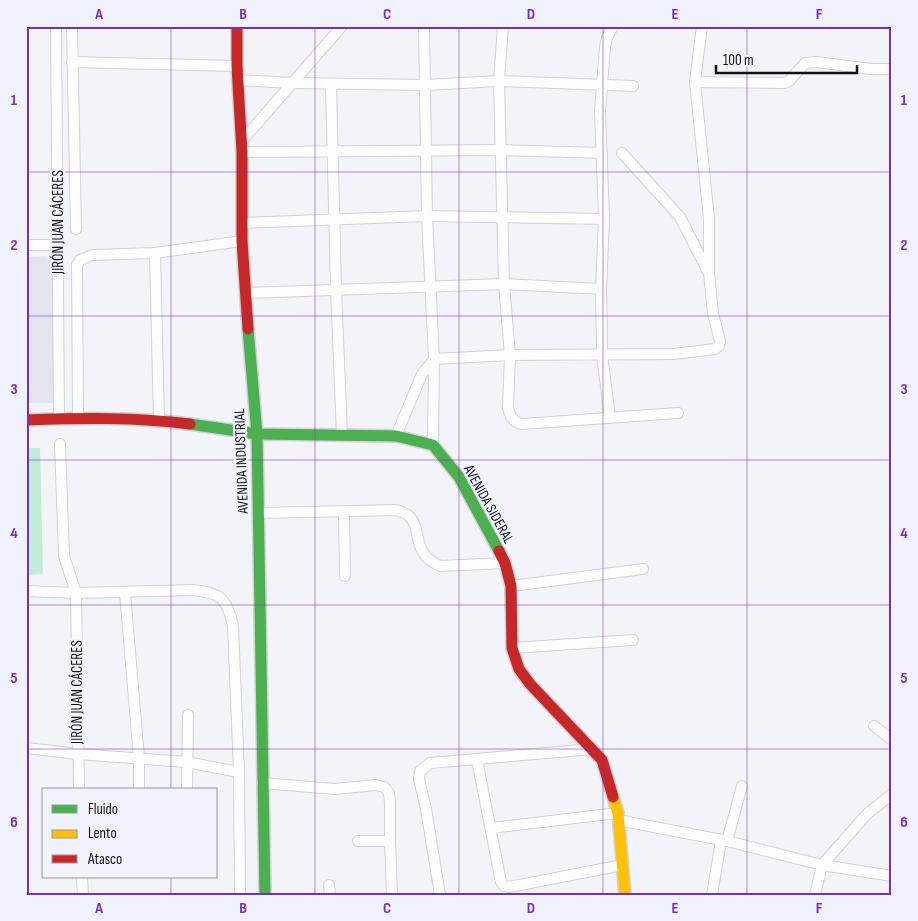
<svg xmlns="http://www.w3.org/2000/svg" width="918" height="921" viewBox="0 0 918 921" font-family="'Sofia Sans Condensed',sans-serif">
	<rect width="100%" height="100%" fill="#f3f4fa"/>
	<!-- built -->
	<path fill="#e2e4f0" d="M 51,256 L 55,403 L 26,403 L 26,257 Z"/>
	<!-- green -->
	<path fill="#c2ebd6" d="M 26,448 L 40,448 L 43,574 L 26,575 Z"/>
	<g fill="none" stroke-linecap="round" stroke-linejoin="round">
		<defs>
			<g id="street">
				<path d="M 56,26 L 59,418"/>
				<path d="M 72,26 L 76,229"/>
				<path d="M 424,26 L 427,216 L 434,359 L 433,445"/>
				<path d="M 503,26 L 499,81 L 504,284 L 510,355 L 508,408 L 511,417 L 516,422 L 522,424 L 678,413"/>
				<path d="M 72,62 L 237,66"/>
				<path d="M 238,80 L 293,83 L 425,85 L 499,81 L 633,86"/>
				<path d="M 695,82 L 785,83 L 789,81 L 805,63 L 816,62 L 871,69 L 892,69"/>
				<path d="M 331,84 L 336,289 L 342,435"/>
				<path d="M 241,142 L 342,26"/>
				<path d="M 242,152 L 501,150 L 602,153"/>
				<path d="M 622,153 L 680,217 L 707,270"/>
				<path d="M 242,223 L 427,216 L 604,219"/>
				<path d="M 26,245 L 58,245"/>
				<path d="M 155,253 L 159,420"/>
				<path d="M 245,293 L 504,284 L 601,289"/>
				<path d="M 78,418 L 77,265 L 80,260 L 92,255 L 155,253 L 242,241"/>
				<path d="M 610,418 L 602,355 L 601,289 L 604,219 L 600,111 L 605,47 L 607,38 L 613,26"/>
				<path d="M 396,436 L 422,374 L 434,359 L 510,355 L 674,354 L 715,349 L 719,346 L 720,341 L 713,314 L 709,273 L 709,219 L 695,82 L 702,26"/>
				<path d="M 60,444 L 64,556 L 76,593 L 79,790"/>
				<path d="M 344,512 L 345,576"/>
				<path d="M 259,513 L 397,510 C 401,512 406,513 408,515 C 424,529 409,552 440,566 L 505,563"/>
				<path d="M 511,586 L 643,569"/>
				<path d="M 26,591 L 76,593 L 193,590 C 221,593 227,598 233,626 L 239,772 L 240,895"/>
				<path d="M 125,593 L 139,758 L 139,790"/>
				<path d="M 512,648 L 633,640"/>
				<path d="M 874,726 L 892,740"/>
				<path d="M 26,748 L 78,754 L 186,762 L 239,772"/>
				<path d="M 477,760 L 501,882 L 504,886 L 509,887 L 623,865"/>
				<path d="M 262,783 L 335,789 L 376,785 L 384,787 L 389,793 L 390,803 L 390,841 L 392,895"/>
				<path d="M 187,790 L 188,715"/>
				<path d="M 618,820 L 727,841 L 822,865 L 892,876"/>
				<path d="M 491,828 L 618,813"/>
				<path d="M 358,841 L 390,841"/>
				<path d="M 727,841 L 742,786"/>
				<path d="M 82,877 L 83,895"/>
				<path d="M 329,885 L 330,895"/>
				<path d="M 440,895 L 426,809 L 419,779 L 420,771 L 430,763 L 593,749"/>
				<path d="M 712,895 L 721,841"/>
				<path d="M 815,895 L 822,865 L 867,814 L 892,794"/>
			</g>
			<g id="fast">
				<path d="M 248,329 L 257,434 L 265,895"/>
				<path d="M 190,424 L 257,434 L 396,436 L 433,445 L 459,477 L 499,551"/>
			</g>
			<path id="slow" d="M 613,797 L 618,813 L 625,895"/>
			<g id="jam">
				<path d="M 237,26 L 237,66 L 242,152 L 242,241 L 248,329"/>
				<path d="M 26,420 C 81,418 135,417 190,424"/>
				<path d="M 499,551 L 505,563 L 511,586 L 512,648 L 519,669 L 530,684 L 602,760 L 613,797"/>
			</g>
		</defs>
		<!-- street casing -->
		<use href="#street" stroke="#d1d2d6" stroke-width="12"/>
		<!-- fast casing -->
		<use href="#fast" stroke="#d1d2d6" stroke-width="14"/>
		<!-- slow casing -->
		<use href="#slow" stroke="#d1d2d6" stroke-width="14"/>
		<!-- jam casing -->
		<use href="#jam" stroke="#d1d2d6" stroke-width="14"/>
		<!-- street -->
		<use href="#street" stroke="#fdfdfe" stroke-width="10"/>
		<!-- fast -->
		<use href="#fast" stroke="#4caf50" stroke-width="11"/>
		<!-- slow -->
		<use href="#slow" stroke="#ffc107" stroke-width="11"/>
		<!-- jam -->
		<use href="#jam" stroke="#c62828" stroke-width="11"/>
	</g>
	<!-- grid -->
	<path fill="none" stroke="#7b2cbf" stroke-width="1" stroke-opacity="0.55" d="M 171,26 L 171,790M 315,26 L 315,895M 459,26 L 459,895M 603,26 L 603,895M 747,26 L 747,895M 26,172 L 892,172M 26,316 L 892,316M 26,460 L 892,460M 26,605 L 892,605M 26,749 L 892,749M 171,877 L 171,895"/>
	<g text-anchor="middle" stroke-width="4.5" stroke-linejoin="round" paint-order="stroke">
		<!-- street labels -->
		<g font-size="15" fill="#101114" stroke="#f0f2fd">
			<text transform="translate(58 222) rotate(-90)" y="5">JIRÓN JUAN CÁCERES</text>
			<text transform="translate(241 461) rotate(-92)" y="5">AVENIDA INDUSTRIAL</text>
			<text transform="translate(489 504) rotate(61)" y="5">AVENIDA SIDERAL</text>
			<text transform="translate(77 692) rotate(-90)" y="5">JIRÓN JUAN CÁCERES</text>
		</g>
	</g>
	<!-- border -->
	<rect width="918" height="921" fill="none" stroke="#f0f2fd" stroke-width="55"/>
	<!-- legend -->
	<rect x="42" y="788" width="175" height="90" fill="#f0f2fd" stroke="#9698a0"/>
	<rect x="52" y="805" width="25" height="8" fill="#4caf50" stroke="#9698a0"/>
	<text x="88" y="814" font-size="15" fill="#101114">Fluido</text>
	<rect x="52" y="830" width="25" height="8" fill="#ffc107" stroke="#9698a0"/>
	<text x="88" y="838" font-size="15" fill="#101114">Lento</text>
	<rect x="52" y="855" width="25" height="8" fill="#c62828" stroke="#9698a0"/>
	<text x="88" y="864" font-size="15" fill="#101114">Atasco</text>
	<!-- scale -->
	<path d="M716 65v8h141v-8" fill="none" stroke="#101114" stroke-width="2.5"/>
	<text x="723" y="65" font-size="15" fill="#101114" stroke="#f0f2fd" stroke-width="4" paint-order="stroke">100 m</text>
	<rect x="28" y="28" width="862" height="866" fill="none" stroke="#7b2cbf" stroke-width="2"/>
	<g font-size="16" text-anchor="middle" font-weight="bold" fill="#7b2cbf">
		<text x="99" y="19">A</text>
		<text x="243" y="19">B</text>
		<text x="387" y="19">C</text>
		<text x="531" y="19">D</text>
		<text x="675" y="19">E</text>
		<text x="819" y="19">F</text>
		<text x="14" y="105">1</text>
		<text x="904" y="105">1</text>
		<text x="14" y="250">2</text>
		<text x="904" y="250">2</text>
		<text x="14" y="394">3</text>
		<text x="904" y="394">3</text>
		<text x="14" y="538">4</text>
		<text x="904" y="538">4</text>
		<text x="14" y="683">5</text>
		<text x="904" y="683">5</text>
		<text x="14" y="827">6</text>
		<text x="904" y="827">6</text>
		<text x="99" y="913">A</text>
		<text x="243" y="913">B</text>
		<text x="387" y="913">C</text>
		<text x="531" y="913">D</text>
		<text x="675" y="913">E</text>
		<text x="819" y="913">F</text>
	</g>
</svg>
